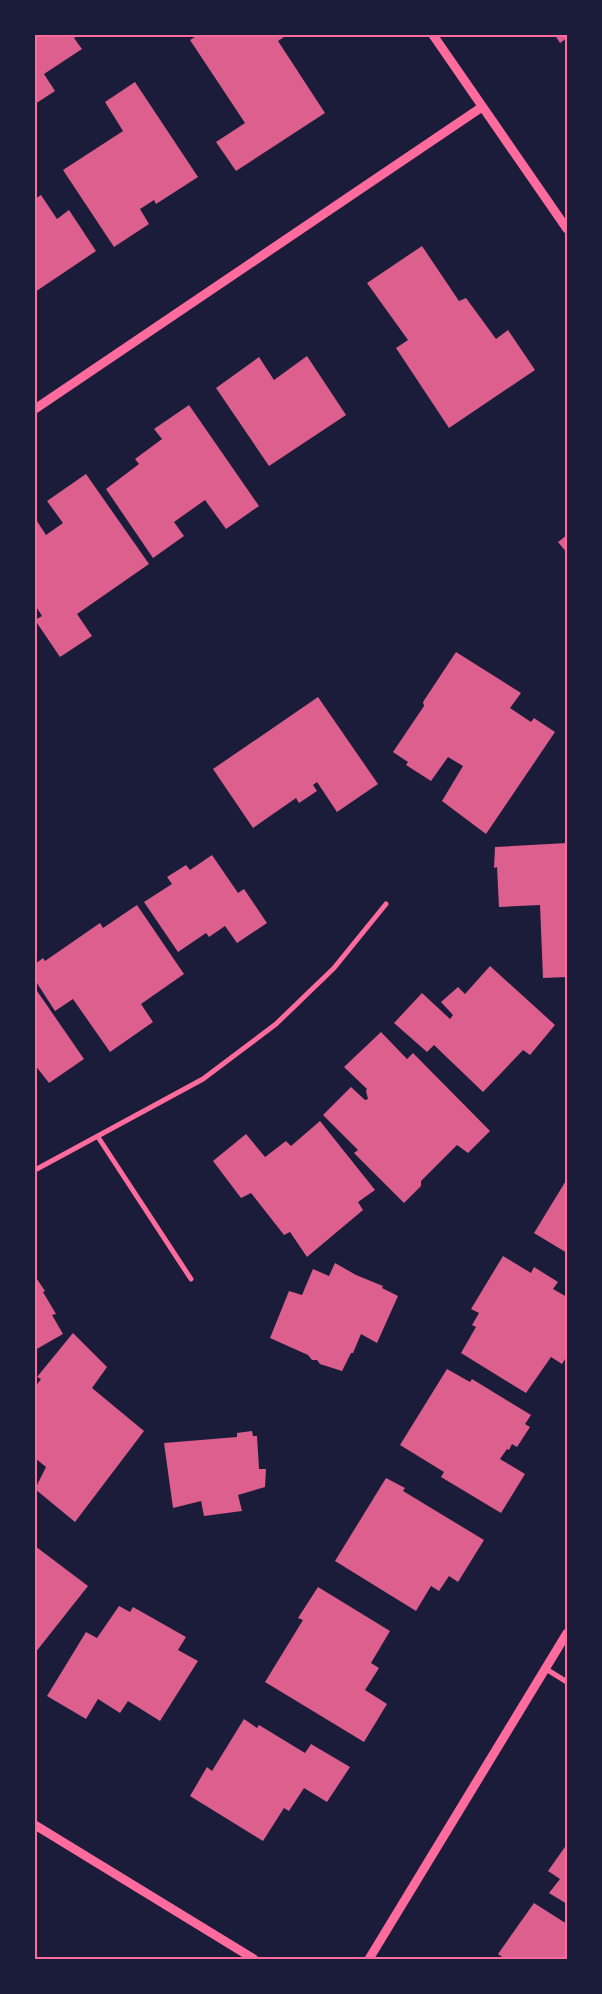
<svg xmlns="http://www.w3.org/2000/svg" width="602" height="1994" viewBox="0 0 602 1994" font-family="Barlow,sans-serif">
	<rect width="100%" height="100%" fill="#1b1b3a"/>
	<!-- building -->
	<g fill="#dd5f8e">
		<path d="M 35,35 L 80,35 L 74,38 L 82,49 L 44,74 L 55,91 L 35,104 Z"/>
		<path d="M 198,35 L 287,35 L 278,41 L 325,113 L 236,171 L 216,142 L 245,123 L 190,40 Z"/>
		<path d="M 555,35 L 567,35 L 567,38 L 560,43 Z"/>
		<path d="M 135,82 L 198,177 L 156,204 L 154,200 L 140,209 L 149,224 L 114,247 L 63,170 L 123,131 L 105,102 Z"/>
		<path d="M 41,195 L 57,219 L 69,210 L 96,251 L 35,292 L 35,199 Z"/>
		<path d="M 422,246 L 459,301 L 466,298 L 496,339 L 508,330 L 535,370 L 449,428 L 396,348 L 408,340 L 367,283 Z"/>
		<path d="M 307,356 L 346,415 L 269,466 L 216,388 L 259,357 L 274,380 Z"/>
		<path d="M 189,405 L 259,506 L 226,529 L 205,500 L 174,522 L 184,536 L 153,558 L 106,489 L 139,464 L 135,459 L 162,439 L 154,429 Z"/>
		<path d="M 86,474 L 149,564 L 77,614 L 92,636 L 60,657 L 35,620 L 42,616 L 35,605 L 35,518 L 46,535 L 63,523 L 47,501 Z"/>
		<path d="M 567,535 L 567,553 L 558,542 Z"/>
		<path d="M 456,652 L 521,693 L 510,708 L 531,722 L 534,718 L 555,732 L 486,834 L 442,801 L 463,766 L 448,757 L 431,781 L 406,765 L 408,762 L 393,752 L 424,706 L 423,702 Z"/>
		<path d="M 318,697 L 378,784 L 337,812 L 317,782 L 313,785 L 317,791 L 299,803 L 296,798 L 253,828 L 213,769 Z"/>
		<path d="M 567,843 L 567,977 L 543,978 L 540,905 L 499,907 L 497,867 L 494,868 L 495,847 Z"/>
		<path d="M 212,855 L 238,893 L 244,889 L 267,923 L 237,943 L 225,926 L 209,937 L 206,933 L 178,952 L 144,902 L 172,884 L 167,877 L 186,865 L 190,870 Z"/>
		<path d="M 137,905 L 184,974 L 141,1004 L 153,1022 L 110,1052 L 73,999 L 55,1011 L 35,980 L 35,964 L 43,958 L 45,961 L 100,923 L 103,928 Z"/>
		<path d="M 490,966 L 555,1025 L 530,1055 L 523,1050 L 483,1092 L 434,1045 L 427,1052 L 394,1023 L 422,993 L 450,1019 L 453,1015 L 441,1002 L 458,987 L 465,994 Z"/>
		<path d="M 35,988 L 84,1059 L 49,1083 L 35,1065 Z"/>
		<path d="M 381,1032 L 407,1059 L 413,1053 L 490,1131 L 468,1153 L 457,1145 L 421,1181 L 421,1186 L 404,1203 L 354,1153 L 358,1150 L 323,1115 L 351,1087 L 365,1100 L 368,1099 L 366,1091 L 367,1089 L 344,1067 Z"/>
		<path d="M 320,1121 L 375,1190 L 358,1202 L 363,1210 L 307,1257 L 290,1232 L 284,1235 L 251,1193 L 241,1198 L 213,1161 L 246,1134 L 265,1157 L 286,1141 L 291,1146 Z"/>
		<path d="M 567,1179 L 567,1253 L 534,1233 Z"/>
		<path d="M 503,1256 L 531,1273 L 534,1267 L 558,1282 L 553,1289 L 567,1297 L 567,1356 L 562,1364 L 551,1357 L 526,1393 L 461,1353 L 476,1327 L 472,1325 L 479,1313 L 471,1309 Z"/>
		<path d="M 335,1263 L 356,1275 L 383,1286 L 382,1288 L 398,1296 L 377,1343 L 361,1334 L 353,1353 L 351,1353 L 342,1371 L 320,1364 L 317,1360 L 312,1360 L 308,1355 L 270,1338 L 289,1291 L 302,1295 L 313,1269 L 329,1276 Z"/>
		<path d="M 35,1276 L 45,1291 L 43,1292 L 56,1314 L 52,1315 L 63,1334 L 35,1350 Z"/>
		<path d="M 73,1333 L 107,1367 L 92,1388 L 144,1431 L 75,1522 L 35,1489 L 46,1467 L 35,1458 L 35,1387 L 41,1379 L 37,1377 Z"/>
		<path d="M 447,1369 L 470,1382 L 472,1379 L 531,1415 L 525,1424 L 530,1427 L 517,1447 L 512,1444 L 509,1450 L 507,1449 L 500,1459 L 525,1474 L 501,1513 L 441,1477 L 444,1472 L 400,1445 Z"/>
		<path d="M 252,1431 L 253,1436 L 257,1436 L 259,1469 L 266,1469 L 265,1487 L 238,1495 L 242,1511 L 204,1516 L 201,1501 L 173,1508 L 164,1443 L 237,1437 L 237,1433 Z"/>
		<path d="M 386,1478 L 405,1488 L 403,1491 L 484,1540 L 458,1582 L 449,1576 L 439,1591 L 431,1586 L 416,1611 L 335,1561 Z"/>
		<path d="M 35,1546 L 88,1586 L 35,1653 Z"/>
		<path d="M 318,1587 L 390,1631 L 371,1663 L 379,1668 L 365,1690 L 387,1704 L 364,1742 L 265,1682 L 303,1620 L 298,1618 Z"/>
		<path d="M 119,1606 L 130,1612 L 133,1607 L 186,1637 L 178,1650 L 198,1661 L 160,1721 L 128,1701 L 120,1713 L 98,1699 L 86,1719 L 47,1696 L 86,1632 L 97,1638 Z"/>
		<path d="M 244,1719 L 257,1728 L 259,1725 L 305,1753 L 311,1744 L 350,1767 L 327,1802 L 304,1788 L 289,1811 L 284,1808 L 263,1841 L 190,1796 L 207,1767 L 212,1771 Z"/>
		<path d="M 567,1844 L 567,1904 L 549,1893 L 560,1879 L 548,1871 Z"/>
		<path d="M 534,1903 L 567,1924 L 565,1933 L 567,1935 L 567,1959 L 505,1959 L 498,1954 Z"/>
	</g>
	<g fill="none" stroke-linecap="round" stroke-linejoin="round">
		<!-- minor -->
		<g stroke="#ff6b9d" stroke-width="5">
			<path d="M 98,1137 L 191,1279"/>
			<path d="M 35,1170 L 203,1079 L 276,1024 L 334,968 L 386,904"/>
			<path d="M 546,1669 L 567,1682"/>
		</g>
		<!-- tertiary -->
		<g stroke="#ff6b9d" stroke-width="9">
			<path d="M 433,35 L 567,229"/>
			<path d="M 35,409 L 482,107"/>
			<path d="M 35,1825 L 254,1959"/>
			<path d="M 369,1959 L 567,1633"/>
		</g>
	</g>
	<!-- border -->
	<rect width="602" height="1994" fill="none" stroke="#1b1b3a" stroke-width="72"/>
	<rect x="36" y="36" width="530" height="1922" fill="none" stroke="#ff6b9d" stroke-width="2"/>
</svg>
